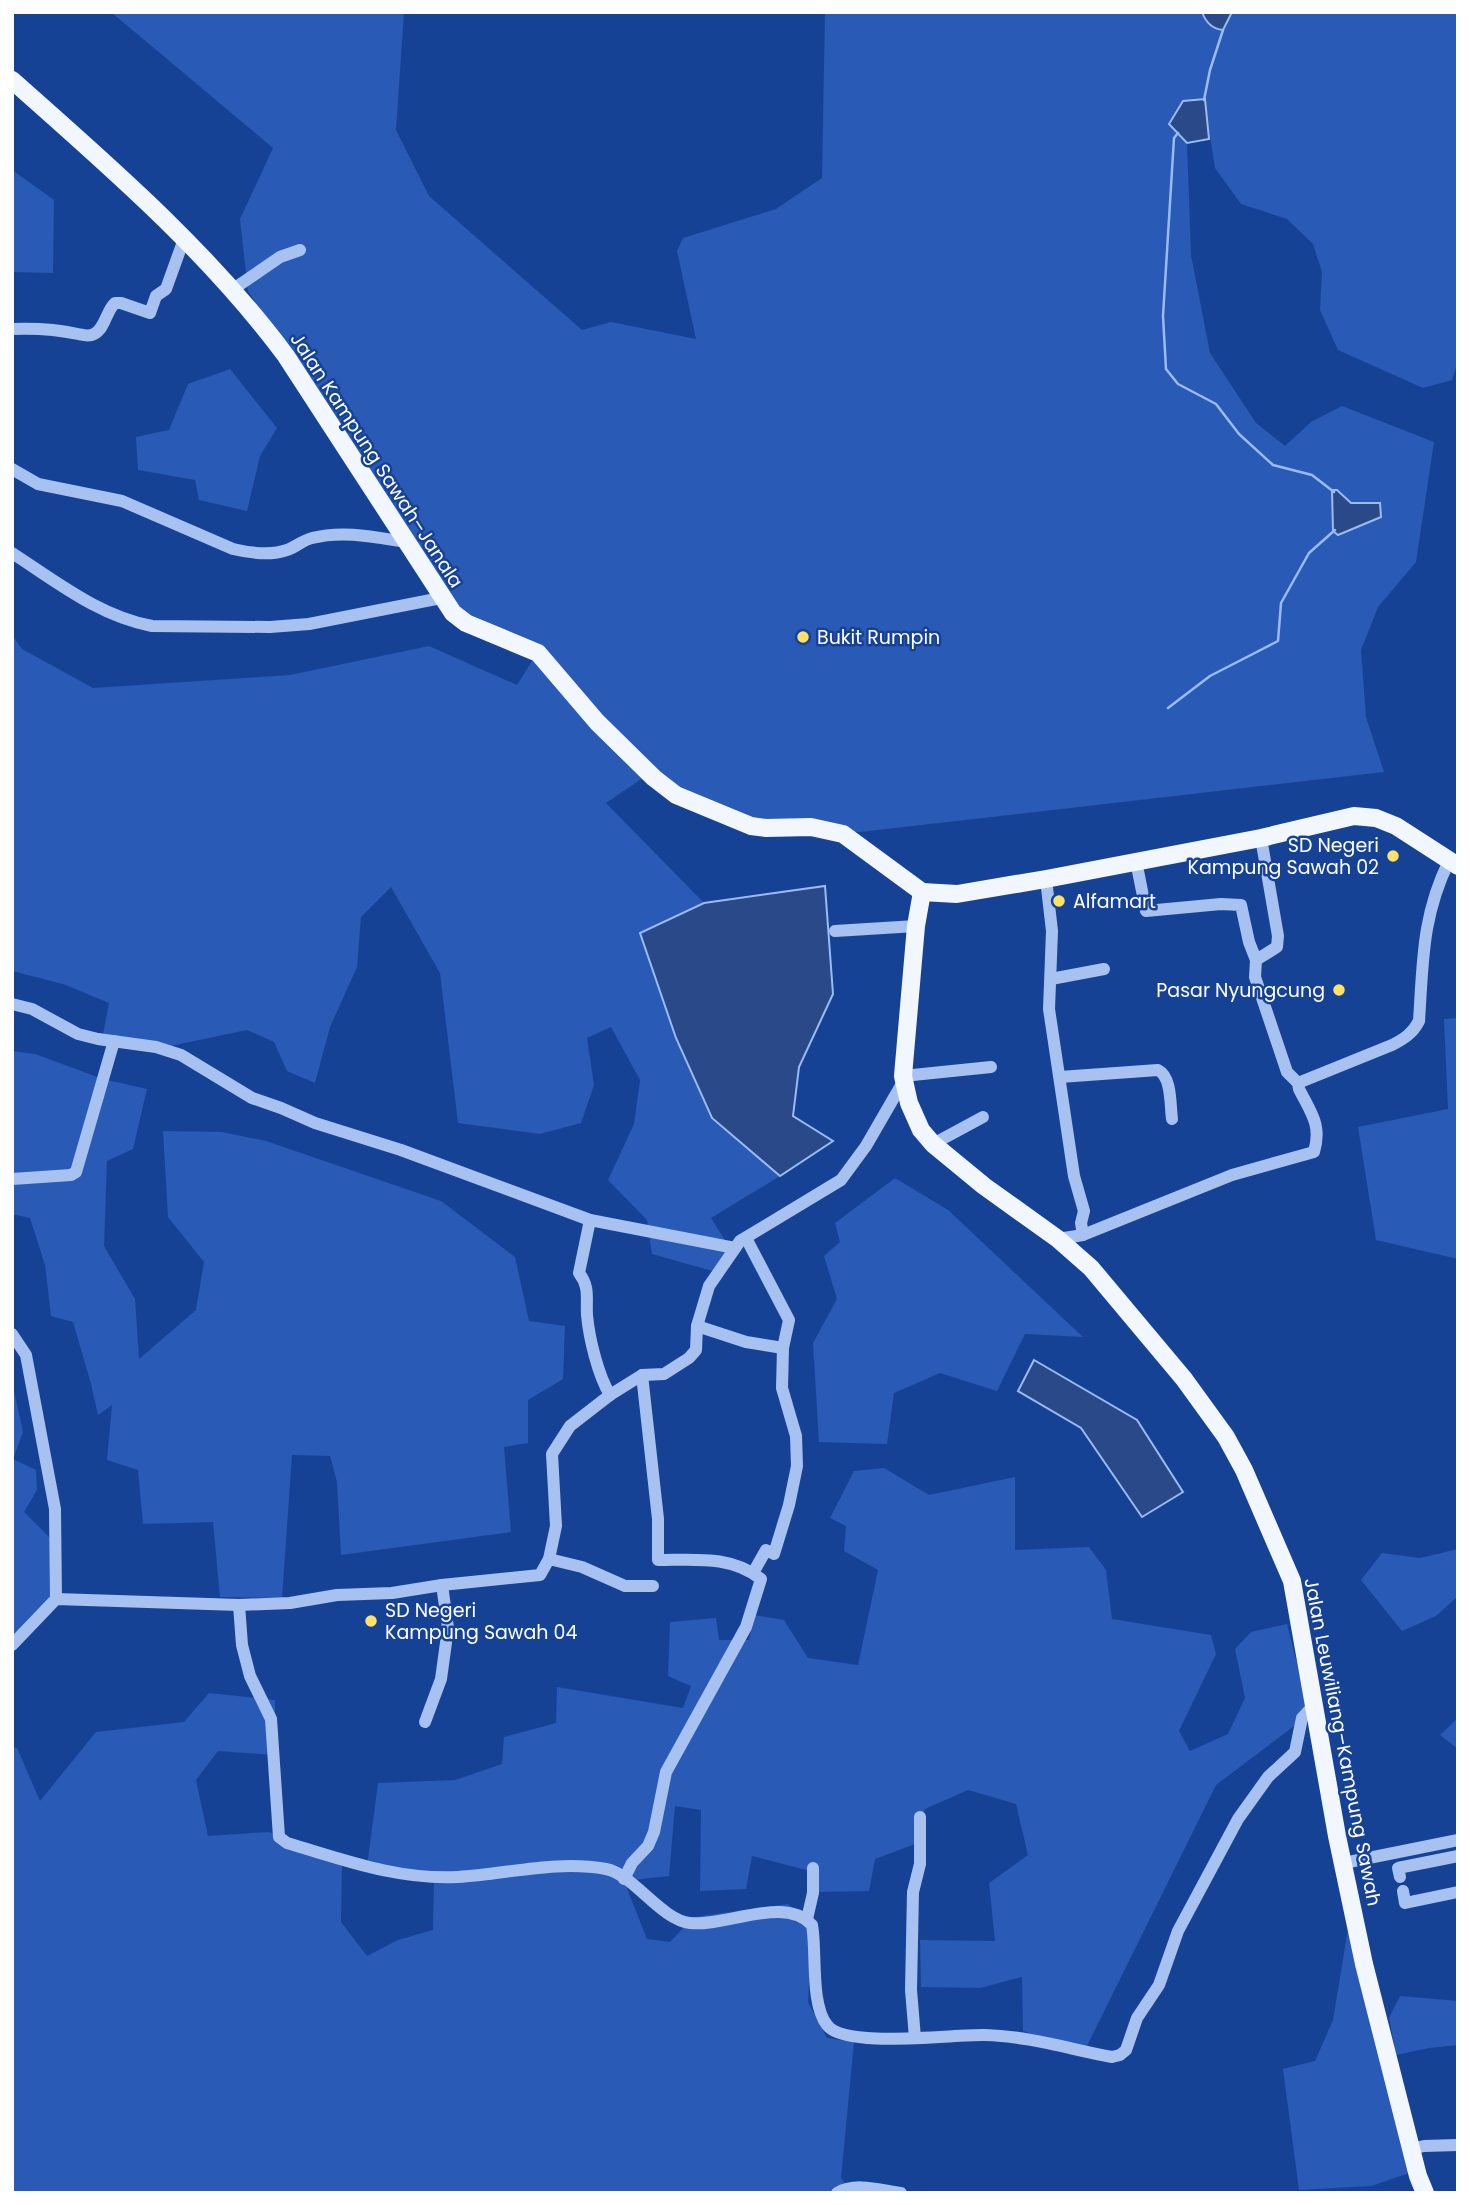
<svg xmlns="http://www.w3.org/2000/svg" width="1470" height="2205" viewBox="0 0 1470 2205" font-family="Poppins,sans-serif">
	<rect width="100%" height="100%" fill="#164296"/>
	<!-- green -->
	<g fill="#295ab5">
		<path d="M 111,12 L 404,12 L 396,130 L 429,196 L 582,330 L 611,322 L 696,339 L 677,251 L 683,238 L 776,209 L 822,178 L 825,12 L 1202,12 L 1205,21 L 1223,30 L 1232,12 L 1458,12 L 1458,361 L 1452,380 L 1423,388 L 1338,350 L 1320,310 L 1322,272 L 1313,244 L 1287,219 L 1241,204 L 1215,168 L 1204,99 L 1169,124 L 1187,143 L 1191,255 L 1210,353 L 1256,423 L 1285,446 L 1311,422 L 1342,406 L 1434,442 L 1416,562 L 1378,607 L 1361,650 L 1366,717 L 1384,772 L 860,832 L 778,829 L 643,778 L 606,803 L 704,903 L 640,934 L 676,1038 L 712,1118 L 780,1176 L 711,1218 L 731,1250 L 716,1272 L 652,1254 L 647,1220 L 608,1180 L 634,1124 L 640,1080 L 611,1027 L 587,1038 L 594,1085 L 581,1123 L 540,1134 L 458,1123 L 440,973 L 391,887 L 361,917 L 357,967 L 330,1027 L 315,1083 L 287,1071 L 274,1042 L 247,1030 L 161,1048 L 101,1045 L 109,1003 L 63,984 L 12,971 L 12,635 L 22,649 L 93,688 L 290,675 L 429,646 L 517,685 L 537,653 L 446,605 L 248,291 L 240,219 L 273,148 Z"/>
		<path d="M 12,170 L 54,200 L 53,273 L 12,272 Z"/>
		<path d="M 230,369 L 277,428 L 260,456 L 247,511 L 199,500 L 195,480 L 138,470 L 136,437 L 169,430 L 188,384 Z"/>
		<path d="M 1458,1018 L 1458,1259 L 1376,1240 L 1358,1127 L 1448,1109 L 1444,1019 Z"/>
		<path d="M 12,1051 L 35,1054 L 103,1079 L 147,1089 L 133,1149 L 107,1161 L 104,1246 L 135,1299 L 139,1359 L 196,1310 L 204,1262 L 168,1217 L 163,1131 L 222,1132 L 266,1141 L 441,1201 L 515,1257 L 529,1321 L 565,1326 L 563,1379 L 528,1400 L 528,1443 L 504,1447 L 511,1532 L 341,1555 L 337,1482 L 330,1456 L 292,1455 L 282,1598 L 220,1597 L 213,1522 L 143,1524 L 138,1470 L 107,1460 L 112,1405 L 98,1415 L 91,1384 L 73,1322 L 51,1316 L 45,1265 L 30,1218 L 12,1214 Z"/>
		<path d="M 895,1178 L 948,1210 L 1083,1337 L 1025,1334 L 997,1391 L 940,1373 L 894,1393 L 887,1444 L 819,1442 L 813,1343 L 837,1299 L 824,1256 L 840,1242 L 835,1223 Z"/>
		<path d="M 12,1391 L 14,1391 L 23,1432 L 13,1459 L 36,1470 L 37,1490 L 24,1512 L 56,1544 L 56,1595 L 12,1647 Z"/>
		<path d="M 884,1468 L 929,1495 L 1015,1477 L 1015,1550 L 1089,1547 L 1106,1570 L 1112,1619 L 1211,1635 L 1216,1654 L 1179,1731 L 1190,1751 L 1228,1734 L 1245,1698 L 1235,1649 L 1251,1632 L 1287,1624 L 1310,1714 L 1216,1785 L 1084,2052 L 1023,2031 L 1022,1977 L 980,1988 L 921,1987 L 920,1940 L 995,1941 L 989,1883 L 1028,1855 L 1016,1804 L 968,1790 L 925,1809 L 915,1844 L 875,1859 L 869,1891 L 815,1892 L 810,1871 L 752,1856 L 746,1889 L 700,1891 L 701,1810 L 675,1806 L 669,1876 L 624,1881 L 647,1939 L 670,1942 L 694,1917 L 788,1904 L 812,1924 L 808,2002 L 827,2038 L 854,2042 L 841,2178 L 852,2193 L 12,2193 L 12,1747 L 17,1748 L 40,1801 L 96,1732 L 184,1722 L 209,1693 L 275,1700 L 275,1755 L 218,1751 L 196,1780 L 208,1836 L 269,1832 L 342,1860 L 341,1922 L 367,1956 L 398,1940 L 433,1930 L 434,1877 L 367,1866 L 378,1783 L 455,1780 L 502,1764 L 504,1737 L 556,1723 L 557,1687 L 683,1708 L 691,1686 L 668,1676 L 670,1622 L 716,1618 L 719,1640 L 749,1640 L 754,1615 L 784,1620 L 808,1658 L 858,1665 L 878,1570 L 844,1551 L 846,1526 L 830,1518 L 854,1471 Z"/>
		<path d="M 1458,1549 L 1458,1596 L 1436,1616 L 1402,1631 L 1361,1580 L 1382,1553 L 1420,1558 Z"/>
		<path d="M 1458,1718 L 1458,1749 L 1440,1735 Z"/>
		<path d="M 1352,1904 L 1415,2171 L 1371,2186 L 1299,2190 L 1283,2069 L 1315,2061 L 1333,2020 Z"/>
		<path d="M 1400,1996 L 1458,2001 L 1458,2045 L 1429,2048 L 1396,2055 L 1389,2018 Z"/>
	</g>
	<!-- water -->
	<g fill="#294988" stroke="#9abbf4" stroke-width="2">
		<path d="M 1202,12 L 1232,12 L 1223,30 C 1212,29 1206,23 1202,12 Z"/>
		<path d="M 1205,99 L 1209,139 L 1187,143 L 1169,124 L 1183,101 Z"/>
		<path d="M 1332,490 L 1337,490 L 1351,503 L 1380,503 L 1381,517 L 1338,535 L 1333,531 Z"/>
		<path d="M 825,886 L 833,994 L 799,1067 L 793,1116 L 833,1141 L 780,1176 L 712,1118 L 676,1038 L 640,933 L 704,903 Z"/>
		<path d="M 1034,1360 L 1137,1420 L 1183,1492 L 1142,1517 L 1081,1428 L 1018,1391 Z"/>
	</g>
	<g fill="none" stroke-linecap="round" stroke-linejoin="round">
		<!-- stream -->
		<g stroke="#9abbf4" stroke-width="2.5">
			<path d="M 1204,100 L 1210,70 L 1223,30"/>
			<path d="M 1178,133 L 1174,138 L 1163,316 L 1166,369 L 1178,384 L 1216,404 L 1239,434 L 1273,465 L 1312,475 L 1334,492"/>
			<path d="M 1168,708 L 1210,676 L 1278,641 L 1281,603 L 1309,553 L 1335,530"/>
		</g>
		<!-- minor -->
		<g stroke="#a7c2f1" stroke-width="12">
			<path d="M 232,290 L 280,257 L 300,250"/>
			<path d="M 12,329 C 35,328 55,329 78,334 C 83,335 89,337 94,334 C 105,329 106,311 115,303 L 121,303 L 150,313 L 156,296 L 166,289 L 184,239"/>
			<path d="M 12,469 L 38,484 L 122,501 L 233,549 C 250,553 270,556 287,550 C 296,547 303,540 312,538 C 343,530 374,537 405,542"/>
			<path d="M 12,553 C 57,582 99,616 152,626 L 270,627 L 309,624 L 441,598"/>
			<path d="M 1136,861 L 1146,911 L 1221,904 L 1241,905 L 1249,942 L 1256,960"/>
			<path d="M 1046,879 L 1052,931 L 1049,1009 L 1074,1176 L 1084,1211 L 1081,1223 L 1083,1235"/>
			<path d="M 835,931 L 916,926"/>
			<path d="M 1051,979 L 1104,969"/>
			<path d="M 12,1004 L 32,1009 L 78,1034 L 98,1039 L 156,1047 L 181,1055 L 252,1098 L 281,1108 L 315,1123 L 401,1150 L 590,1220 L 735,1248"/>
			<path d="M 903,1076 L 991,1067"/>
			<path d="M 1060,1077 L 1158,1070 C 1172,1077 1170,1105 1172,1119"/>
			<path d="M 1298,1083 L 1392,1045 C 1404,1039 1413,1033 1419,1021 C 1423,961 1422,916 1449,861"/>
			<path d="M 933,1144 L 983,1117"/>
			<path d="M 12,1179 L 71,1175 L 76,1172 L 114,1041"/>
			<path d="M 590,1220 L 579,1273 C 590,1287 586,1298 587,1315 C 589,1338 598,1375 610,1395"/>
			<path d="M 746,1238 L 789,1320 L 783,1348 L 782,1388 L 796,1436 L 797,1466 L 789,1505 L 774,1554 L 766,1550 L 753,1573"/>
			<path d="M 1058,1239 L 1083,1235 L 1232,1175 L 1314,1152 C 1322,1125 1311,1113 1299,1089 L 1298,1083 L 1287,1072 L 1255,977 L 1256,960 L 1277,947 L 1278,936 L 1261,838"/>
			<path d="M 697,1326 L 746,1342 L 783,1348"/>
			<path d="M 12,1334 L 26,1355 L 55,1509 L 56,1599"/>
			<path d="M 549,1559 L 582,1567 L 625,1586 L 653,1586"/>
			<path d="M 239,1605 L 242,1645 L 250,1676 L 271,1719 L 279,1837 L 287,1843 C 345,1860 397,1880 458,1877 C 507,1874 557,1860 606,1869 C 633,1874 661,1920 690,1923 C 726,1927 785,1895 812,1925 C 817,1952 810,2003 827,2025 C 844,2049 954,2034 985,2035 C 1028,2036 1069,2049 1112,2057 L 1120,2055 L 1126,2050 L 1137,2018 L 1159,1985 L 1178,1931 L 1238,1819 L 1268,1777 L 1295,1752 L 1302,1718 L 1313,1706"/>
			<path d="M 12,1645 L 56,1599 L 239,1605 L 290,1603 L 337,1595 L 392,1593 L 442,1585 L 540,1575 L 549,1559 L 556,1526 L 552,1454 L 570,1426 L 610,1395 L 642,1375 L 664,1374 L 689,1358 L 696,1350 L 697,1326 L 709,1286 L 740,1241 L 841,1180 L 866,1146 L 903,1082"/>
			<path d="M 425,1722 L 441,1679 L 448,1628 L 442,1585"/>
			<path d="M 1344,1863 L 1458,1840"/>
			<path d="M 1400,1877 L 1398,1868 L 1458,1856"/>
			<path d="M 624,1879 L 632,1863 L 648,1846 L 654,1832 L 666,1772 L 746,1627 L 761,1579 C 731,1555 694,1560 658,1560 L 658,1519 L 642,1375"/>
			<path d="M 1403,1891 L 1405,1903 L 1458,1892"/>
			<path d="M 807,1919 L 813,1893 L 813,1868"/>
			<path d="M 915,2038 L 911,1990 L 913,1892 L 920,1864 L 920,1817"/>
			<path d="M 1411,2149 L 1424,2146 L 1458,2145"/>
			<path d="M 837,2193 C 855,2182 880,2190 901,2193"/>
		</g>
		<!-- major -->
		<g stroke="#f2f6ff" stroke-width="18">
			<path d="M 12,80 C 109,166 209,252 286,356 L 453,613 L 466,623 L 538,653 L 597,722 L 654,778 L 676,795 L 751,826 L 766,828 L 811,827 L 843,834 L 922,892"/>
			<path d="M 922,892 L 916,926 L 903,1076 L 909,1103 L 921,1130 L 933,1144 L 984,1186 L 1058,1239 L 1091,1268 L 1184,1379 L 1226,1437 L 1244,1470 L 1292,1581 L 1337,1836 L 1364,1964 L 1418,2176 L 1425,2193"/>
			<path d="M 922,892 L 957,894 L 1046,879 L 1261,838 L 1354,816 L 1376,818 L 1396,826 L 1458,866"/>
		</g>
	</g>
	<!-- markers -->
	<g fill="#ffe168" stroke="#164296" stroke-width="2.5">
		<circle cx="803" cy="637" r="7"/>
		<circle cx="1393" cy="856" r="7"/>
		<circle cx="1059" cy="901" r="7"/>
		<circle cx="1339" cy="990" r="7"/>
		<circle cx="371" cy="1621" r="7"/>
	</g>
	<g text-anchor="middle" stroke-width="5" stroke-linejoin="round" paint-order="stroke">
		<!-- street labels -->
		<g font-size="19" fill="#fff" stroke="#164296">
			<text transform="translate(377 460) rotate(57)" y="7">Jalan Kampung Sawah–Janala</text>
			<text transform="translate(1343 1742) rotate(79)" y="7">Jalan Leuwiliang–Kampung Sawah</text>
		</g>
		<!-- poi labels -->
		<g font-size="19" fill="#fff" stroke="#164296" text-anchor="start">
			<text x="817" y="644">Bukit Rumpin</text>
			<text x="1379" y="852" text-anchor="end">SD Negeri<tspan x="1379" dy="22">Kampung Sawah 02</tspan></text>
			<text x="1073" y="908">Alfamart</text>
			<text x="1325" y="997" text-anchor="end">Pasar Nyungcung</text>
			<text x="385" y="1617">SD Negeri<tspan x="385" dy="22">Kampung Sawah 04</tspan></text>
		</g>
	</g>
	<!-- border -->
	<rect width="1470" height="2205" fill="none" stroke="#ffffff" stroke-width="28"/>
</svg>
